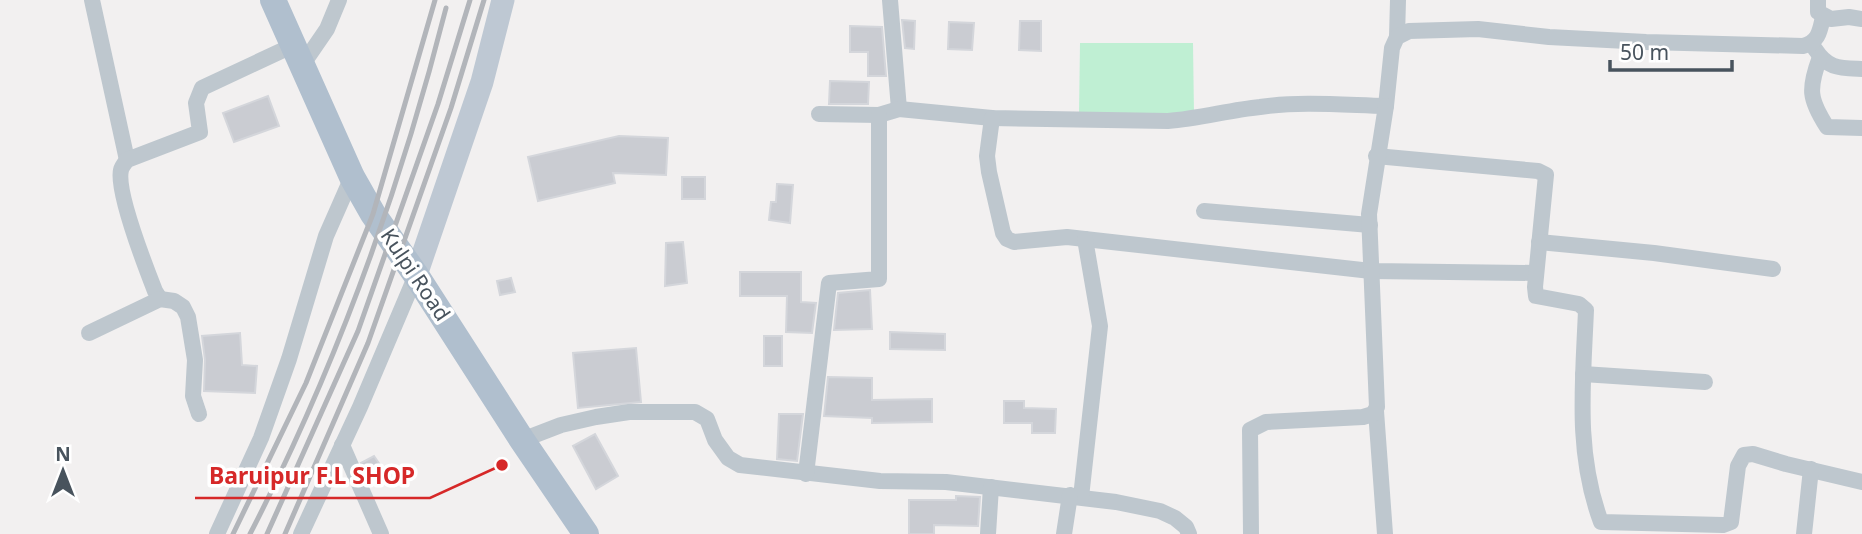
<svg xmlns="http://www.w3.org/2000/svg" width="1862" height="534" viewBox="0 0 1862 534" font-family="'Noto Sans',sans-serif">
	<rect width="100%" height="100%" fill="#f2f0f0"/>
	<!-- green -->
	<path fill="#bfefd3" d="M 1080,43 L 1193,43 L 1194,114 L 1079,114 Z"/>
	<!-- building -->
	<g fill="#caccd2" stroke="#d4d6db" stroke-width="2">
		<path d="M 902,20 L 915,21 L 914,49 L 905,48 Z"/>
		<path d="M 1020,21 L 1041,21 L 1041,51 L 1019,50 Z"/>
		<path d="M 949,22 L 974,23 L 972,50 L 948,49 Z"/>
		<path d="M 850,26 L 882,27 L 886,76 L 868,76 L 868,52 L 850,52 Z"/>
		<path d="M 830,81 L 869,82 L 868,104 L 829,104 Z"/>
		<path d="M 268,96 L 279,126 L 234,142 L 223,113 Z"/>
		<path d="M 619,136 L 668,138 L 666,175 L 613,173 L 615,183 L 538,201 L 528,157 Z"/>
		<rect x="682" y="177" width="23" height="22"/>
		<path d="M 777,184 L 793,185 L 790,223 L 769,220 L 771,202 L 776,202 Z"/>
		<path d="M 683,242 L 687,283 L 665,286 L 666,243 Z"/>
		<path d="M 740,272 L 801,272 L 801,302 L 816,303 L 812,333 L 786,332 L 787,296 L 740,296 Z"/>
		<path d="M 511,278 L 515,292 L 500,295 L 497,281 Z"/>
		<path d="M 870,290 L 872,329 L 834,330 L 838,293 Z"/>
		<path d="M 890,332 L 945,334 L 945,350 L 890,349 Z"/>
		<path d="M 240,333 L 242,365 L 257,366 L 255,393 L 204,391 L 205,360 L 202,336 Z"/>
		<rect x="764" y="336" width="18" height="30"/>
		<path d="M 636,348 L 641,402 L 578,408 L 573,353 Z"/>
		<path d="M 828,377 L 872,378 L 872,400 L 932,399 L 932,422 L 872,423 L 872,418 L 824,416 Z"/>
		<path d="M 1004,401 L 1024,401 L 1024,408 L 1056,409 L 1055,433 L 1032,433 L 1032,423 L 1004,423 Z"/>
		<path d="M 779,414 L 803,414 L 797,461 L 777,459 Z"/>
		<path d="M 595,434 L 618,476 L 596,489 L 573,446 Z"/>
		<path d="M 374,456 L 387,475 L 371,484 L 361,463 Z"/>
		<path d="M 956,496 L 980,497 L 978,526 L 934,525 L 934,534 L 909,534 L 909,500 L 956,500 Z"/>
	</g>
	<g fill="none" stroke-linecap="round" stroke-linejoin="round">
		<!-- street -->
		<g stroke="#bec7ce" stroke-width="16">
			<path d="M 92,0 L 127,160"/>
			<path d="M 890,0 L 899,109"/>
			<path d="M 1818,0 L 1818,12 L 1831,19 L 1849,17 L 1862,19"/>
			<path d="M 1397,37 L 1398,0"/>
			<path d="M 1815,49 C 1828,69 1839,68 1862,69"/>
			<path d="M 1820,57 C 1808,89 1809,99 1827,127 L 1862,128"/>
			<path d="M 303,64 L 327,29 L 339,0"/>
			<path d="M 819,114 L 879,115 L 899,109 L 992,118 L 1168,121 C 1199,119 1229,110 1260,107 C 1301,101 1344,105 1386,106 L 1392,48 L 1397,37 L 1409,31 L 1478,29 L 1549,37 L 1646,42 L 1803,46 C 1819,42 1820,30 1823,17"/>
			<path d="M 992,118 L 987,156 L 989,172 L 1003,233 L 1007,239 L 1014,242 L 1067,237 L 1371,271 L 1536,273"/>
			<path d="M 1376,156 L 1538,171 L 1546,175 L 1535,287 L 1536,296 L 1579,304 L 1586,310 C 1583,383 1575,452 1601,522 L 1723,525 L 1731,522 L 1738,466 L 1744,455 L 1753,454 L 1786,464 L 1862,482"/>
			<path d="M 1204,211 L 1370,225"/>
			<path d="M 1539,242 L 1654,253 L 1773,269"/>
			<path d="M 160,299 L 155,291 C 146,268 116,191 121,170 C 122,166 125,163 127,160 L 200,132 L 196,103 L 202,88 L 294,45"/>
			<path d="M 89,333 L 160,299 L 174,301 L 183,307 L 188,317 L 195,360 L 193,396 L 199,414"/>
			<path d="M 1583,374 L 1705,382"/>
			<path d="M 1376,411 L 1385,534"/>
			<path d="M 522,440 L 561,425 L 596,417 L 629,412 L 695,412 L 707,419 L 715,440 L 728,458 L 740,465 L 880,481 L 946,482 L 1116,502 L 1160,511 L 1175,518 L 1186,527 L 1189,534"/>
			<path d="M 342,445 L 381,534"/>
			<path d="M 806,474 L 829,283 L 879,279 L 879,115"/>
			<path d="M 1081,497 L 1100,326 L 1085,239"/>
			<path d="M 217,534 L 261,438 L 289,359 L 326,236 L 352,177"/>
			<path d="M 301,534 L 360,407 L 416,275"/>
			<path d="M 988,534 L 991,487"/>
			<path d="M 1064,534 L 1070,495"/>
			<path d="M 1251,534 L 1250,430 L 1266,422 L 1363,417 L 1373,414 L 1377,407 L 1369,214 L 1386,106"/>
			<path d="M 1804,534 L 1811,469"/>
		</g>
		<!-- secondary -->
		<path stroke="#bec8d3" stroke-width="23" d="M 416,275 L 482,82 L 503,0"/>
		<!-- primary -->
		<path stroke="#b0bfce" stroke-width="26" d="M 273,0 L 352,177 L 373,214 L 416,275 L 522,440 L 586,534"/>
		<!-- rail -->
		<g stroke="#b2b5ba" stroke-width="5">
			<path d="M 233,534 L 306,383 L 373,214 L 435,0"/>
			<path d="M 250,534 C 336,367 400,190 446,8"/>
			<path d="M 267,534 L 358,331 L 438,104 L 470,0"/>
			<path d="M 285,534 L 368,343 L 451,108 L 484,0"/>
		</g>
	</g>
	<g text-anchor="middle" stroke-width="7" stroke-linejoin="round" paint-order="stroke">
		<!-- street labels -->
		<g font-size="21" fill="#48535d" stroke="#fff">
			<text transform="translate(415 275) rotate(56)" y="7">Kulpi Road</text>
		</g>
	</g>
	<!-- callouts -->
	<path fill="none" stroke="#d62828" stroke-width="2.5" d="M502 465L430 498H195"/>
	<circle fill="#d62828" stroke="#fff" stroke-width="2.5" cx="502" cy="465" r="7"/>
	<g font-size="23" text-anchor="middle" font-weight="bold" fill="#d62828" stroke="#fff" stroke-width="7" stroke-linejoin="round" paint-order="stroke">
		<text x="312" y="484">Baruipur F.L SHOP</text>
	</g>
	<!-- north arrow -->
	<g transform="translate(63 471)" stroke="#ffffff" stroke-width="5" paint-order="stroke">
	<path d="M0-5L12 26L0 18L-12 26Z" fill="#48535d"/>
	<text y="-10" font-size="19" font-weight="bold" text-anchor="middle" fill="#48535d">N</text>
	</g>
	<!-- scale -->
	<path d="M1610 60v10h122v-10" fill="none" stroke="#48535d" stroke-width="3.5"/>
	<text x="1620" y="60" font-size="21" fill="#48535d" stroke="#ffffff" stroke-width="5" paint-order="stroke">50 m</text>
</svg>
